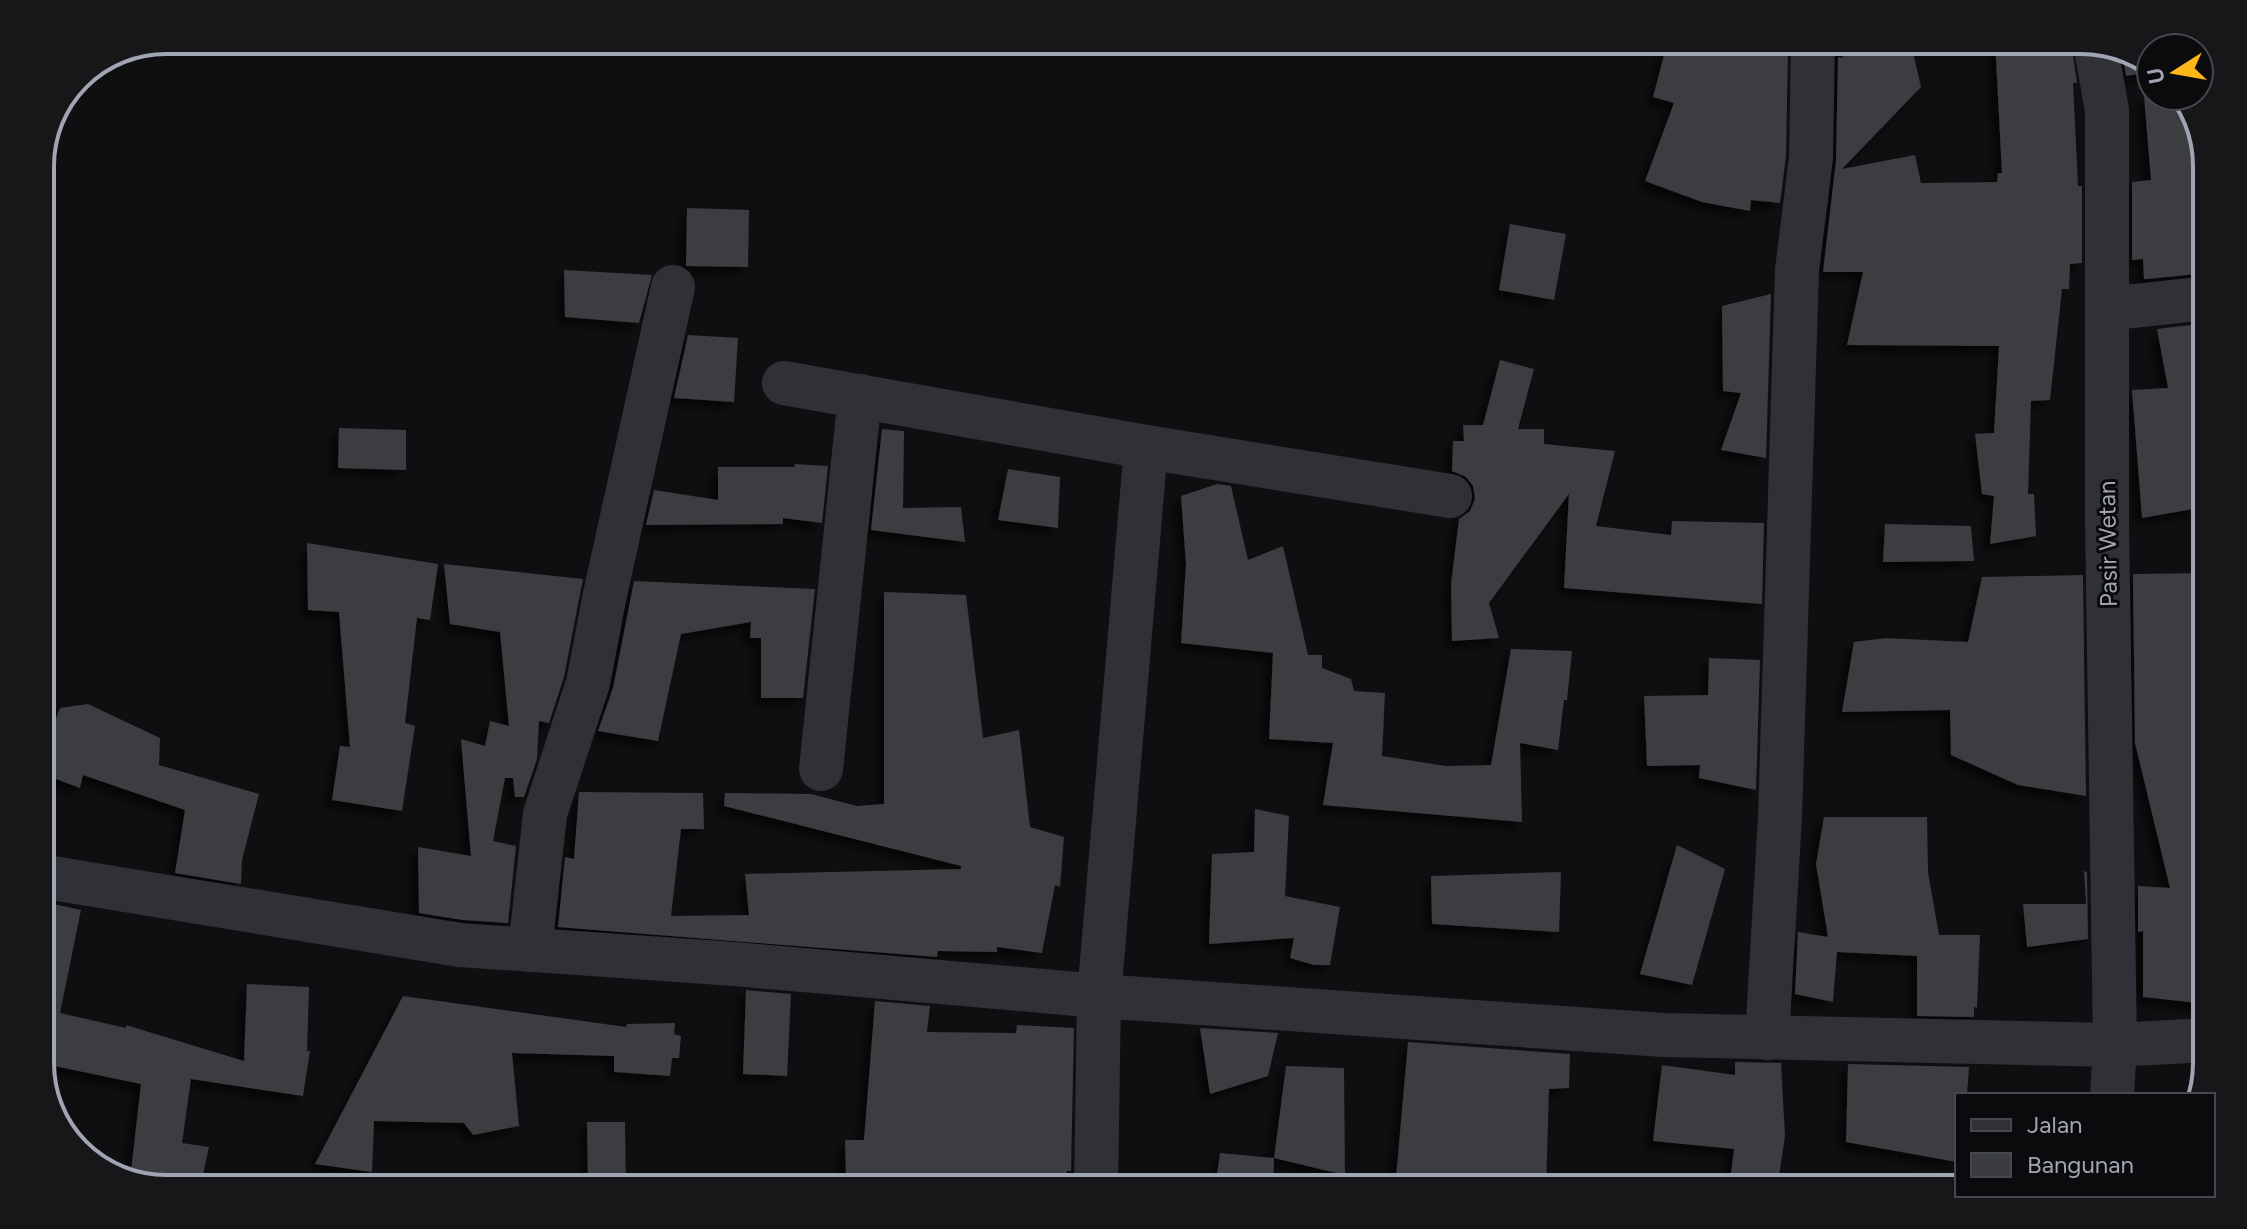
<svg xmlns="http://www.w3.org/2000/svg" width="2247" height="1229" viewBox="0 0 2247 1229" font-family="Figtree,sans-serif">
	<defs>
		<filter id="shadow"><feDropShadow dx="-7" dy="7" stdDeviation="4" flood-color="#0009"/></filter>
	</defs>
	<rect width="100%" height="100%" fill="#0f0f11"/>
	<!-- building -->
	<g fill="#3b3c41" filter="url(#shadow)">
		<path d="M 1668,40 L 1693,40 L 1744,53 L 1745,43 L 1788,50 L 1786,156 L 1780,203 L 1751,200 L 1750,211 L 1702,202 L 1645,181 L 1674,103 L 1653,97 Z"/>
		<path d="M 1839,40 L 1910,40 L 1921,87 L 1842,169 L 1915,155 L 1921,183 L 1997,182 L 1998,173 L 2002,173 L 1995,40 L 2071,40 L 2077,83 L 2073,83 L 2078,186 L 2082,186 L 2082,263 L 2070,264 L 2069,289 L 2062,289 L 2050,400 L 2031,401 L 2028,494 L 2034,494 L 2036,536 L 1990,544 L 1994,496 L 1982,494 L 1975,434 L 1994,433 L 1999,346 L 1847,345 L 1863,272 L 1823,272 L 1836,161 L 1838,57 L 1843,58 Z"/>
		<path d="M 2122,50 L 2137,53 L 2151,66 L 2151,72 L 2126,76 Z"/>
		<path d="M 2144,96 L 2186,96 L 2207,158 L 2207,273 L 2147,279 L 2144,279 L 2143,259 L 2132,260 L 2132,182 L 2151,180 Z"/>
		<path d="M 687,208 L 749,210 L 748,267 L 686,266 Z"/>
		<path d="M 1510,224 L 1566,234 L 1554,300 L 1499,290 Z"/>
		<path d="M 564,270 L 652,275 L 639,323 L 565,317 Z"/>
		<path d="M 1771,294 L 1766,458 L 1721,450 L 1741,393 L 1723,391 L 1722,306 Z"/>
		<path d="M 2207,323 L 2207,482 L 2199,482 L 2193,509 L 2142,518 L 2132,390 L 2168,388 L 2157,329 Z"/>
		<path d="M 688,335 L 738,338 L 734,402 L 674,398 Z"/>
		<path d="M 1500,360 L 1534,369 L 1518,429 L 1544,429 L 1544,444 L 1615,451 L 1596,526 L 1671,535 L 1672,521 L 1764,523 L 1762,604 L 1564,588 L 1569,494 L 1489,603 L 1499,638 L 1452,641 L 1451,584 L 1459,519 L 1470,511 L 1475,499 L 1473,486 L 1466,477 L 1452,471 L 1453,441 L 1464,441 L 1463,425 L 1483,425 Z"/>
		<path d="M 339,428 L 406,430 L 406,470 L 338,468 Z"/>
		<path d="M 882,429 L 904,431 L 903,508 L 961,507 L 965,542 L 871,530 Z"/>
		<path d="M 795,464 L 828,466 L 822,523 L 783,518 L 783,524 L 646,525 L 654,490 L 718,500 L 718,467 L 794,467 Z"/>
		<path d="M 1008,469 L 1060,477 L 1058,528 L 998,520 Z"/>
		<path d="M 1217,484 L 1231,486 L 1248,560 L 1283,546 L 1308,655 L 1322,655 L 1322,668 L 1351,679 L 1354,691 L 1385,693 L 1382,756 L 1446,766 L 1491,765 L 1511,649 L 1572,651 L 1567,700 L 1564,700 L 1558,750 L 1520,743 L 1522,822 L 1323,805 L 1333,743 L 1269,739 L 1273,653 L 1181,643 L 1186,564 L 1181,496 Z"/>
		<path d="M 1885,524 L 1971,526 L 1974,561 L 1883,562 Z"/>
		<path d="M 307,543 L 438,564 L 430,620 L 417,618 L 405,723 L 415,726 L 402,811 L 332,800 L 340,746 L 350,747 L 339,612 L 308,610 Z"/>
		<path d="M 444,564 L 583,579 L 564,677 L 549,723 L 539,721 L 537,759 L 524,797 L 515,797 L 513,778 L 505,778 L 493,841 L 516,846 L 508,923 L 463,920 L 419,913 L 418,847 L 471,856 L 461,739 L 485,746 L 490,721 L 509,726 L 500,632 L 450,624 Z"/>
		<path d="M 2207,573 L 2207,1004 L 2143,997 L 2143,931 L 2138,932 L 2138,886 L 2170,888 L 2135,743 L 2133,574 Z"/>
		<path d="M 2083,575 L 2086,796 L 2018,785 L 1951,755 L 1950,710 L 1842,712 L 1854,642 L 1886,638 L 1968,642 L 1982,577 Z"/>
		<path d="M 634,581 L 815,589 L 803,698 L 761,698 L 761,638 L 750,638 L 751,622 L 681,634 L 658,741 L 598,731 L 613,688 Z"/>
		<path d="M 884,592 L 966,595 L 983,738 L 1019,730 L 1030,827 L 1064,837 L 1060,887 L 1055,885 L 1042,953 L 997,947 L 997,952 L 938,951 L 937,957 L 558,927 L 565,857 L 574,859 L 579,792 L 703,793 L 704,829 L 681,829 L 671,916 L 749,915 L 745,874 L 961,869 L 961,866 L 724,806 L 725,793 L 811,794 L 857,806 L 884,804 Z"/>
		<path d="M 1709,658 L 1760,660 L 1756,790 L 1699,778 L 1700,765 L 1647,766 L 1644,696 L 1708,695 Z"/>
		<path d="M 88,704 L 160,738 L 159,765 L 259,794 L 242,860 L 241,884 L 175,873 L 185,810 L 83,775 L 80,788 L 40,773 L 40,761 L 60,708 Z"/>
		<path d="M 1255,809 L 1289,816 L 1285,896 L 1340,907 L 1330,965 L 1314,965 L 1290,958 L 1294,938 L 1209,944 L 1212,854 L 1254,852 Z"/>
		<path d="M 1824,817 L 1927,817 L 1928,872 L 1939,935 L 1980,935 L 1977,1008 L 1974,1007 L 1974,1017 L 1917,1016 L 1917,956 L 1837,952 L 1833,1002 L 1795,994 L 1798,932 L 1828,937 L 1816,864 Z"/>
		<path d="M 1677,845 L 1725,869 L 1692,985 L 1640,974 Z"/>
		<path d="M 2084,871 L 2087,872 L 2088,939 L 2027,947 L 2023,904 L 2086,904 Z"/>
		<path d="M 1561,872 L 1559,932 L 1432,924 L 1431,876 Z"/>
		<path d="M 40,901 L 81,910 L 60,1013 L 126,1028 L 126,1025 L 244,1061 L 247,984 L 309,987 L 307,1051 L 310,1051 L 303,1096 L 191,1079 L 182,1143 L 209,1147 L 200,1189 L 162,1188 L 130,1180 L 141,1084 L 40,1063 Z"/>
		<path d="M 746,990 L 791,994 L 787,1076 L 743,1074 Z"/>
		<path d="M 403,996 L 626,1027 L 627,1024 L 675,1023 L 674,1034 L 681,1036 L 679,1058 L 672,1058 L 670,1076 L 614,1072 L 614,1056 L 512,1053 L 519,1126 L 473,1135 L 464,1123 L 374,1121 L 372,1172 L 315,1164 Z"/>
		<path d="M 875,1001 L 930,1006 L 927,1032 L 1016,1033 L 1017,1025 L 1074,1028 L 1071,1171 L 1067,1171 L 1064,1189 L 936,1189 L 937,1177 L 846,1179 L 845,1140 L 864,1140 Z"/>
		<path d="M 1200,1028 L 1278,1033 L 1268,1076 L 1210,1094 Z"/>
		<path d="M 1408,1042 L 1570,1054 L 1569,1088 L 1549,1089 L 1546,1189 L 1395,1189 Z"/>
		<path d="M 1735,1062 L 1781,1063 L 1785,1136 L 1777,1189 L 1729,1189 L 1734,1149 L 1653,1141 L 1662,1065 L 1735,1075 Z"/>
		<path d="M 1848,1064 L 1969,1067 L 1967,1095 L 1957,1095 L 1957,1162 L 1846,1142 Z"/>
		<path d="M 1286,1066 L 1344,1068 L 1345,1175 L 1274,1158 Z"/>
		<path d="M 587,1122 L 625,1122 L 626,1188 L 588,1185 Z"/>
		<path d="M 1220,1153 L 1274,1158 L 1273,1189 L 1215,1189 Z"/>
	</g>
	<g fill="none" stroke-linecap="round" stroke-linejoin="round">
		<!-- minor -->
		<g stroke="#303136" stroke-width="44">
			<path d="M 2095,43 L 2107,110 L 2107,521 L 2115,1045 L 2112,1095"/>
			<path d="M 2107,309 L 2207,298"/>
			<path d="M 784,383 L 1146,447 L 1450,496"/>
			<path d="M 821,769 L 860,396"/>
			<path d="M 40,876 L 460,945 L 735,964 L 1099,996 L 1664,1035 L 2115,1045 L 2207,1040"/>
			<path d="M 530,950 L 545,814 L 588,683 L 604,599 L 673,287"/>
			<path d="M 1767,1038 L 1780,817 L 1797,270 L 1811,158 L 1813,40"/>
			<path d="M 1096,1189 L 1099,996 L 1146,447"/>
		</g>
	</g>
	<g text-anchor="middle" stroke-width="6" stroke-linejoin="round" paint-order="stroke">
		<!-- street labels -->
		<g font-size="24" fill="#9fa5b3" stroke="#0b0a0c">
			<text transform="translate(2108 544) rotate(-91)" y="8">Pasir Wetan</text>
		</g>
	</g>
	<!-- crop -->
	<path d="M0 0H2247V1229H0ZM166 54H2081A112 112 0 0 1 2193 166V1063A112 112 0 0 1 2081 1175H166A112 112 0 0 1 54 1063V166A112 112 0 0 1 166 54Z" fill="#171619" fill-rule="evenodd"/>
	<path fill="none" stroke="#9fa5b3" stroke-width="4" d="M166 54H2081A112 112 0 0 1 2193 166V1063A112 112 0 0 1 2081 1175H166A112 112 0 0 1 54 1063V166A112 112 0 0 1 166 54Z"/>
	<!-- legend -->
	<rect x="1955" y="1093" width="260" height="104" fill="#0b0a0c" stroke="#46484f" stroke-width="2"/>
	<rect x="1971" y="1119" width="40" height="12" fill="#303136" stroke="#46484f" stroke-width="2"/>
	<text x="2027" y="1133" font-size="24" fill="#9fa5b3">Jalan</text>
	<rect x="1971" y="1153" width="40" height="24" fill="#3b3c41" stroke="#46484f" stroke-width="2"/>
	<text x="2027" y="1173" font-size="24" fill="#9fa5b3">Bangunan</text>
	<!-- north arrow -->
	<g transform="translate(2175 72) rotate(259)"><circle r="38" fill="#0b0a0c" stroke="#46484f" stroke-width="2"/>
	<path d="M0-6L14 30L0 20L-14 30Z" fill="#ffb619"/>
	<text y="-12" font-size="22" font-weight="bold" text-anchor="middle" fill="#9fa5b3">U</text>
	</g>
</svg>
